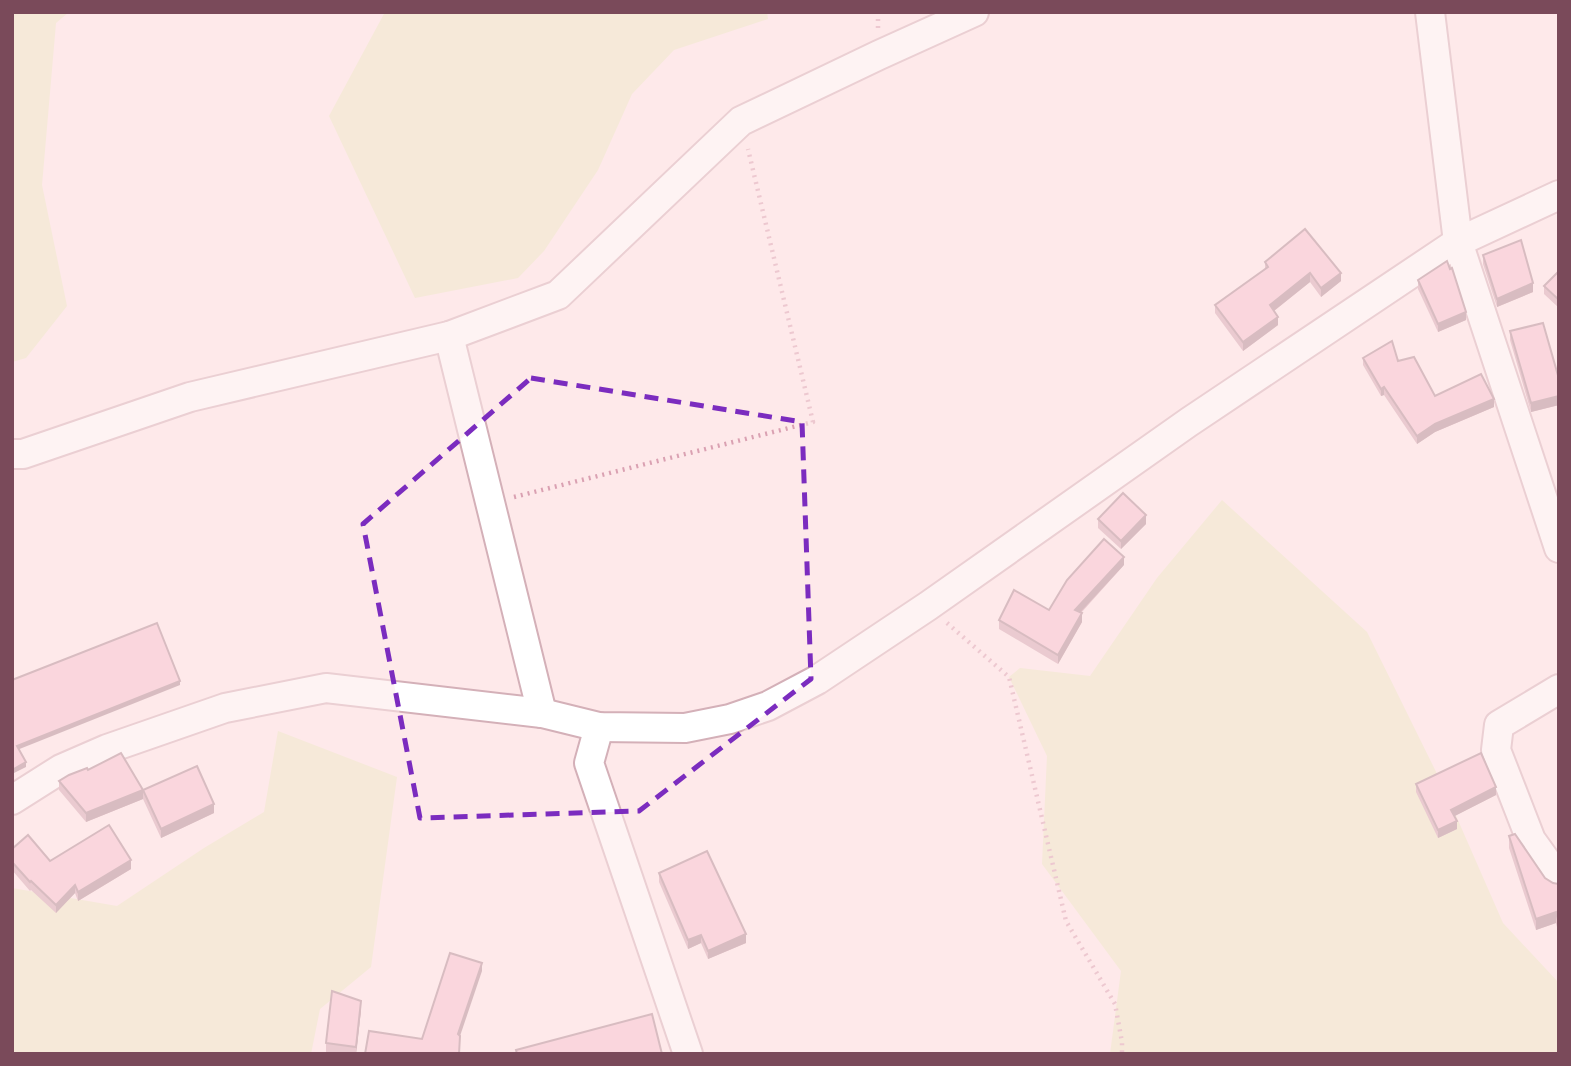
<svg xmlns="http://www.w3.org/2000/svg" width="1571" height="1066" viewBox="0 0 1571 1066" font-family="Overpass,sans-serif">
	<rect width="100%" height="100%" fill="#fee9ea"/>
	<!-- green -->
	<g fill="#ede9c5">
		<path d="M 12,12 L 69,12 L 56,23 L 42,185 L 67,306 L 26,358 L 12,362 Z"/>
		<path d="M 385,12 L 767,12 L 768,19 L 674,50 L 632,94 L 598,170 L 544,251 L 518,278 L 415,298 L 329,116 Z"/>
		<path d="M 1222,500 L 1367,632 L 1443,786 L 1503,923 L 1559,983 L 1559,1054 L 1110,1054 L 1121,971 L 1042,864 L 1047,756 L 1009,677 L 1020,668 L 1090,676 L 1157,578 Z"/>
		<path d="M 278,731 L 397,777 L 371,967 L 320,1009 L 311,1054 L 12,1054 L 12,888 L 117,906 L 204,848 L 264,812 Z"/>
	</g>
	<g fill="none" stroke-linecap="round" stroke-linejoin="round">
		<defs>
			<g id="minor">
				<path d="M 1430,12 L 1458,242 L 1559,548"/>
				<path d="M 449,336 L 542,713"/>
				<path d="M 12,454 L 23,454 L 190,397 L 449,336 L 558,295 L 741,121 L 879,55 L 974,12"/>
				<path d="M 599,727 L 589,763 L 688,1054"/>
				<path d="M 12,800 L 61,769 L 107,749 L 225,708 L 326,688 L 542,713 L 599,727 L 685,728 L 730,719 L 768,706 L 817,680 L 928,606 L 1189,422 L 1458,242 L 1559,195"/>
				<path d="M 1559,879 L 1531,840 L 1496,750 L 1499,725 L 1559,689"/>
			</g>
		</defs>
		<!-- minor casing -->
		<use href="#minor" stroke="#d4b0b8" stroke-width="32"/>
		<!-- path -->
		<g stroke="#daa1b2" stroke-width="4.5" stroke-dasharray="2 5" stroke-linecap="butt">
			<path d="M 878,12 L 878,29"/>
			<path d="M 514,497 L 813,422 L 748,149"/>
			<path d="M 947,623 L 1009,677 L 1066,921 L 1115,1004 L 1122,1042 L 1122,1054"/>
		</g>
		<!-- minor -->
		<use href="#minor" stroke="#fff" stroke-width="28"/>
	</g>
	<!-- wall -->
	<g fill="#d3a4b1">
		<path d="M 1483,255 L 1533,292 L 1497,307 L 1483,264 Z"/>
		<path d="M 1265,262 L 1341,281 L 1321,297 L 1310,282 L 1274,311 L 1278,325 L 1243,351 L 1215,313 L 1215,305 L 1265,269 Z"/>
		<path d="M 1559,271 L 1559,308 L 1544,294 L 1544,286 Z"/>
		<path d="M 1418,280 L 1466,320 L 1438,332 L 1418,289 Z"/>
		<path d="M 1510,331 L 1559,379 L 1559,405 L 1531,412 L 1510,340 Z"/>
		<path d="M 1363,358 L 1398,361 L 1435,396 L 1494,407 L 1435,432 L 1417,444 L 1384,395 L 1381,396 L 1363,365 Z"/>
		<path d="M 1098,519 L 1146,524 L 1121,549 L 1098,528 Z"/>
		<path d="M 1124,565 L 1081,613 L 1082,622 L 1058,664 L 999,629 L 999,620 L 1049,610 Z"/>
		<path d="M 88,770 L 143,790 L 214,813 L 161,838 L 143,799 L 86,822 L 59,790 L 59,781 Z"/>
		<path d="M 1416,784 L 1496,795 L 1454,816 L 1457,829 L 1438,838 L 1416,792 Z"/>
		<path d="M 1509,836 L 1545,878 L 1553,883 L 1559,884 L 1559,935 L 1556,923 L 1536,930 L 1509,848 Z"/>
		<path d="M 12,849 L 50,861 L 131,869 L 78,901 L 75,893 L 56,913 L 31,890 L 30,891 L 12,870 Z"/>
		<path d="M 659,873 L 746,943 L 708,959 L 701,943 L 688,949 L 659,882 Z"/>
		<path d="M 361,1010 L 356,1054 L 326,1052 L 326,1043 Z"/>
	</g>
	<!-- shaded-wall -->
	<g fill="#ac8690">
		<path d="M 1310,273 L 1310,282 L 1270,314 L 1270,305 Z"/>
		<path d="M 1341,273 L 1341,281 L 1321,297 L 1321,288 Z"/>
		<path d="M 1533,283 L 1533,292 L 1497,307 L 1497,299 Z"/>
		<path d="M 1466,312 L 1466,320 L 1438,332 L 1438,324 Z"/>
		<path d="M 1278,317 L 1278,325 L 1243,351 L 1243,342 Z"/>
		<path d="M 1384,387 L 1384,395 L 1381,396 L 1381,389 Z"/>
		<path d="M 1559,396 L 1559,405 L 1531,412 L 1531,403 Z"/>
		<path d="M 1494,399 L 1494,407 L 1435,432 L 1417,444 L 1417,436 L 1435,424 Z"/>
		<path d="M 1146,515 L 1146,524 L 1121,549 L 1121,541 Z"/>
		<path d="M 1124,557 L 1124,565 L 1075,618 L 1075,610 Z"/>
		<path d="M 1082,613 L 1082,622 L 1058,664 L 1058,655 Z"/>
		<path d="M 180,681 L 180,685 L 17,750 L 17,746 Z"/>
		<path d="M 26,762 L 26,767 L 12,774 L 12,770 Z"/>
		<path d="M 1496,787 L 1496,795 L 1451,818 L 1451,810 Z"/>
		<path d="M 143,790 L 143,799 L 86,822 L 86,813 Z"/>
		<path d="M 214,804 L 214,813 L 161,838 L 161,829 Z"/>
		<path d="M 1457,821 L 1457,829 L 1438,838 L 1438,830 Z"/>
		<path d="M 131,860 L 131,869 L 78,901 L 78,892 Z"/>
		<path d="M 75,885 L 75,893 L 56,913 L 56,905 Z"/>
		<path d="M 1556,912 L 1556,923 L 1536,930 L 1536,919 Z"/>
		<path d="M 746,934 L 746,943 L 708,959 L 708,951 Z"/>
		<path d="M 701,935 L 701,943 L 688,949 L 688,940 Z"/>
		<path d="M 482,963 L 482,971 L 458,1042 L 458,1034 Z"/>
		<path d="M 361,1001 L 361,1010 L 356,1054 L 356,1047 Z"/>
	</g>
	<!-- building -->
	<g fill="#f5bfce" stroke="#ac8690" stroke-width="2">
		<path d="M 1305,229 L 1341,273 L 1321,288 L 1310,273 L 1270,305 L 1278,317 L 1243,342 L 1215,305 L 1268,267 L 1265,262 Z"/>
		<path d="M 1521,240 L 1533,283 L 1497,299 L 1483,255 Z"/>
		<path d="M 1447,261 L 1450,269 L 1452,268 L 1466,312 L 1438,324 L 1418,280 Z"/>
		<path d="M 1559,271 L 1559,300 L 1544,286 Z"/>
		<path d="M 1543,323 L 1559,379 L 1559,396 L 1531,403 L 1510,331 Z"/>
		<path d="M 1392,341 L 1398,361 L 1414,357 L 1435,396 L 1481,374 L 1494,399 L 1435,424 L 1417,436 L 1384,387 L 1381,389 L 1363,358 Z"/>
		<path d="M 1123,493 L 1146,515 L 1121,541 L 1098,519 Z"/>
		<path d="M 1104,539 L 1124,557 L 1075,610 L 1082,613 L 1058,655 L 999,620 L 1014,590 L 1049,610 L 1067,580 Z"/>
		<path d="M 157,623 L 180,681 L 17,746 L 26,762 L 12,770 L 12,680 Z"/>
		<path d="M 121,753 L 143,790 L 86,813 L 59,781 L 69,775 L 87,768 L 88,770 Z"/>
		<path d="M 1481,753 L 1496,787 L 1451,810 L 1457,821 L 1438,830 L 1416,784 Z"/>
		<path d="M 197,766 L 214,804 L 161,829 L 143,790 Z"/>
		<path d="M 109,825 L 131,860 L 78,892 L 75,885 L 56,905 L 31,881 L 30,882 L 12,862 L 12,849 L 28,835 L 50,861 Z"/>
		<path d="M 1515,834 L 1545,878 L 1553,883 L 1559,884 L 1559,924 L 1556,912 L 1536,919 L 1509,836 Z"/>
		<path d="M 707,851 L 746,934 L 708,951 L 701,935 L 688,940 L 659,873 Z"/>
		<path d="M 450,953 L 482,963 L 458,1034 L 460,1036 L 459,1054 L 365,1054 L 369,1031 L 422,1039 Z"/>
		<path d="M 332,991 L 361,1001 L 356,1047 L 326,1043 Z"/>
		<path d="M 652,1014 L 662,1054 L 517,1054 L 516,1050 Z"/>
	</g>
	<!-- marked area -->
	<path d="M0 0H1571V1066H0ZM 531,378 L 802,422 L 811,679 L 639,811 L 420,818 L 363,524 Z" fill="#fee9ea" fill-opacity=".55" fill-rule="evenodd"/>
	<path fill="none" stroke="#7b2cbf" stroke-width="5" stroke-dasharray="14 9" stroke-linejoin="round" d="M 531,378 L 802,422 L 811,679 L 639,811 L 420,818 L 363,524 Z"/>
	<!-- border -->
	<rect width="1571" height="1066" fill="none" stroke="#7a4a5a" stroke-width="28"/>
</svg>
